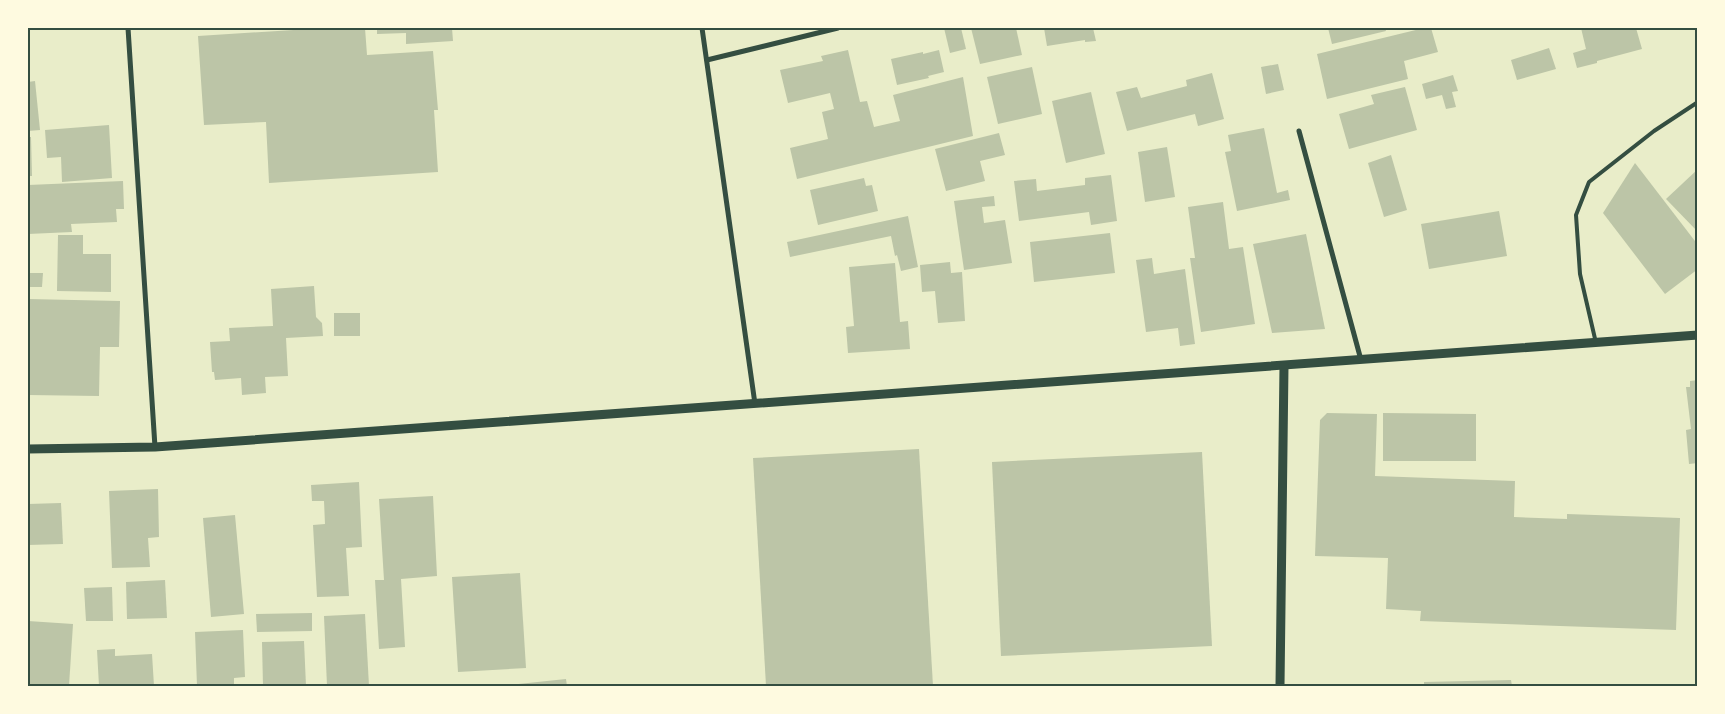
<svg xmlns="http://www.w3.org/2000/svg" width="1725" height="714" viewBox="0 0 1725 714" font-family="Overpass,sans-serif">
	<rect width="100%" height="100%" fill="#e9edc9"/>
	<!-- building -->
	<g fill="#bcc5a7">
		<path d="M 325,28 L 365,28 L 367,55 L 433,51 L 438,110 L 434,110 L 438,172 L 269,183 L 266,122 L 204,125 L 198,36 Z"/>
		<path d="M 377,28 L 452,28 L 453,41 L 406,44 L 406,33 L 377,34 Z"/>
		<path d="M 944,28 L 961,28 L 966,49 L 950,53 Z"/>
		<path d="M 971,28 L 1016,28 L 1022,55 L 980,64 Z"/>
		<path d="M 1044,28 L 1093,28 L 1096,41 L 1085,42 L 1085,40 L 1047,46 Z"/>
		<path d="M 1328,28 L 1385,28 L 1386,31 L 1332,44 Z"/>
		<path d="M 1424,28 L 1431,28 L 1438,52 L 1404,61 L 1408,79 L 1327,99 L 1317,54 Z"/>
		<path d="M 1581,28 L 1636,28 L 1642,49 L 1597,61 L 1597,63 L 1577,68 L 1573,53 L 1586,49 Z"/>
		<path d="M 1549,48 L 1556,69 L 1517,80 L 1511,60 Z"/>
		<path d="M 848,50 L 860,102 L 867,101 L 874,127 L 900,121 L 893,95 L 963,77 L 973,136 L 797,179 L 790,148 L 828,139 L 822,112 L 834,109 L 830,93 L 788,103 L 780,70 L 823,61 L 821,56 Z"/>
		<path d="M 939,50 L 944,72 L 928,76 L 929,78 L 897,85 L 891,59 L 923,52 L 923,54 Z"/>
		<path d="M 1278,64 L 1284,90 L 1266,94 L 1261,67 Z"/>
		<path d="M 1032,67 L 1042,114 L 998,124 L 987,77 Z"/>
		<path d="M 1212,73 L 1224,119 L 1198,126 L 1195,114 L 1127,131 L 1116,92 L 1137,87 L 1141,98 L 1187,86 L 1186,80 Z"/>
		<path d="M 1453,75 L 1458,91 L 1452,92 L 1456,107 L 1446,109 L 1442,95 L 1426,99 L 1422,84 Z"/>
		<path d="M 35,81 L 40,130 L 28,131 L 28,82 Z"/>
		<path d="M 1405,87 L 1417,130 L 1349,149 L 1339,114 L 1374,104 L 1371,95 Z"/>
		<path d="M 1091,92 L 1105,154 L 1066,163 L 1052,101 Z"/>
		<path d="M 109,125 L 112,178 L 62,182 L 61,157 L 47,158 L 45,130 Z"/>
		<path d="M 1264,128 L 1277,193 L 1288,190 L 1290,200 L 1237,211 L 1225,152 L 1231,151 L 1228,135 Z"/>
		<path d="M 999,133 L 1005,155 L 980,161 L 985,181 L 946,191 L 935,149 Z"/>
		<path d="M 28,137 L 31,137 L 32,176 L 28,176 Z"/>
		<path d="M 1167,147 L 1175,197 L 1145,202 L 1138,152 Z"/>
		<path d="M 1391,155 L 1407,210 L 1384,217 L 1368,163 Z"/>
		<path d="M 1635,163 L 1698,245 L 1698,269 L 1665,294 L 1603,213 Z"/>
		<path d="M 1698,169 L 1698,232 L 1666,199 Z"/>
		<path d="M 1111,175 L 1117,221 L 1091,225 L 1089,212 L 1019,221 L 1014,181 L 1036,179 L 1037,191 L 1085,185 L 1085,178 Z"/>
		<path d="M 864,178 L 866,186 L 872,185 L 878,211 L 818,225 L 810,190 Z"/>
		<path d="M 123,181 L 124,209 L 116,209 L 117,222 L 71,224 L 72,232 L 28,234 L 28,185 Z"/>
		<path d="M 994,196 L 995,206 L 982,207 L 984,223 L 1005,220 L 1012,263 L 964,270 L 954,201 Z"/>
		<path d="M 1223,202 L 1229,249 L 1243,247 L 1255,324 L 1201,332 L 1190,258 L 1195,258 L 1188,207 Z"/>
		<path d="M 1499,211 L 1507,256 L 1429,269 L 1421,224 Z"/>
		<path d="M 908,216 L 918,267 L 901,271 L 897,255 L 895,256 L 891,236 L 790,257 L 787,242 Z"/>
		<path d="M 1110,233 L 1115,273 L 1034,282 L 1030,242 Z"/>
		<path d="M 1306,234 L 1325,329 L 1272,333 L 1253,244 Z"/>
		<path d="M 58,235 L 83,235 L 83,254 L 111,254 L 111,292 L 57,291 Z"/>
		<path d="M 1152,258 L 1154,274 L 1185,269 L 1195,344 L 1180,346 L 1178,328 L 1146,332 L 1136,260 Z"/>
		<path d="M 950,262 L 951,273 L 962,272 L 965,321 L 938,323 L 935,291 L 922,292 L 920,265 Z"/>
		<path d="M 895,263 L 900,322 L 908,321 L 910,349 L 848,353 L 846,327 L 854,326 L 849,267 Z"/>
		<path d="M 28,273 L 43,273 L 42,287 L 28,287 Z"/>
		<path d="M 314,286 L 316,317 L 322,323 L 323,336 L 286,338 L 288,376 L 265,377 L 266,393 L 242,395 L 241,378 L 215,380 L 214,372 L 212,372 L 210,342 L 230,341 L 229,328 L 273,326 L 271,289 Z"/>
		<path d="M 28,299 L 120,301 L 119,347 L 100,347 L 99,396 L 28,395 Z"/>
		<rect x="334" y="313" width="26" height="23"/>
		<path d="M 1698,380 L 1698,463 L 1689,464 L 1686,430 L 1691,429 L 1686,387 L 1690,387 L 1690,381 Z"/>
		<path d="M 1327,413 L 1377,414 L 1375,476 L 1515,481 L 1514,517 L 1567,519 L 1567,514 L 1680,518 L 1676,630 L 1420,621 L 1421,611 L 1386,609 L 1388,558 L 1315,556 L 1320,420 Z"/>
		<path d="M 1383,413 L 1476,414 L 1476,461 L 1383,461 Z"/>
		<path d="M 919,449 L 933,686 L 766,686 L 753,458 Z"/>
		<path d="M 1202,452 L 1212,646 L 1001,656 L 992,462 Z"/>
		<path d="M 359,482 L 362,547 L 346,548 L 349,596 L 317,597 L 313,525 L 325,524 L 324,501 L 312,501 L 311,485 Z"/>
		<path d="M 158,489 L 159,537 L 148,538 L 150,567 L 112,568 L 109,491 Z"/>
		<path d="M 433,496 L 437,576 L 401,579 L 405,647 L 379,649 L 375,580 L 384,580 L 379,499 Z"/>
		<path d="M 61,503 L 63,544 L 28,545 L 28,504 Z"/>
		<path d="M 235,515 L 244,614 L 211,617 L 203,518 Z"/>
		<path d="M 520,573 L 526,668 L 458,672 L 452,577 Z"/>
		<path d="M 165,580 L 167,618 L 127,619 L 126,582 Z"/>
		<path d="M 112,587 L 113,621 L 86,621 L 84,588 Z"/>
		<path d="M 312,613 L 312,631 L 257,632 L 256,614 Z"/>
		<path d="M 365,614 L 369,686 L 327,686 L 324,616 Z"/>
		<path d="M 28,621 L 73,624 L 69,686 L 28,686 Z"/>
		<path d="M 243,630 L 245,677 L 234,678 L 234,686 L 197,686 L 195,632 Z"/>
		<path d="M 304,641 L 306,686 L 263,686 L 262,642 Z"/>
		<path d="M 115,649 L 115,656 L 152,654 L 154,686 L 99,686 L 97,650 Z"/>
		<path d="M 566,679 L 567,686 L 509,686 L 509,685 Z"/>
		<path d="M 1511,680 L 1512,686 L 1424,686 L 1424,682 Z"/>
	</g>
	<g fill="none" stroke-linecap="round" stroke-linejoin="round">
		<!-- service -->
		<path stroke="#344e41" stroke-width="4" d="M 1596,343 L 1580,274 L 1576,215 L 1589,182 L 1654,131 L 1698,102"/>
		<!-- minor -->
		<g stroke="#344e41" stroke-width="5">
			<path d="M 128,28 L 155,447"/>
			<path d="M 702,28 L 755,404"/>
			<path d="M 707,60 L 838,28"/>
			<path d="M 1299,131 L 1361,360"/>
		</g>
		<!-- tertiary -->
		<g stroke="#344e41" stroke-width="9">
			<path d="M 28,449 L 155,447 L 1698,335"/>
			<path d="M 1280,686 L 1284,366"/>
		</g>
	</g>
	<!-- border -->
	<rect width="1725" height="714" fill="none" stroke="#fefae0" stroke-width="58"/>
	<rect x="29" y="29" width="1667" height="656" fill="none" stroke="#344e41" stroke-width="2"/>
</svg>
